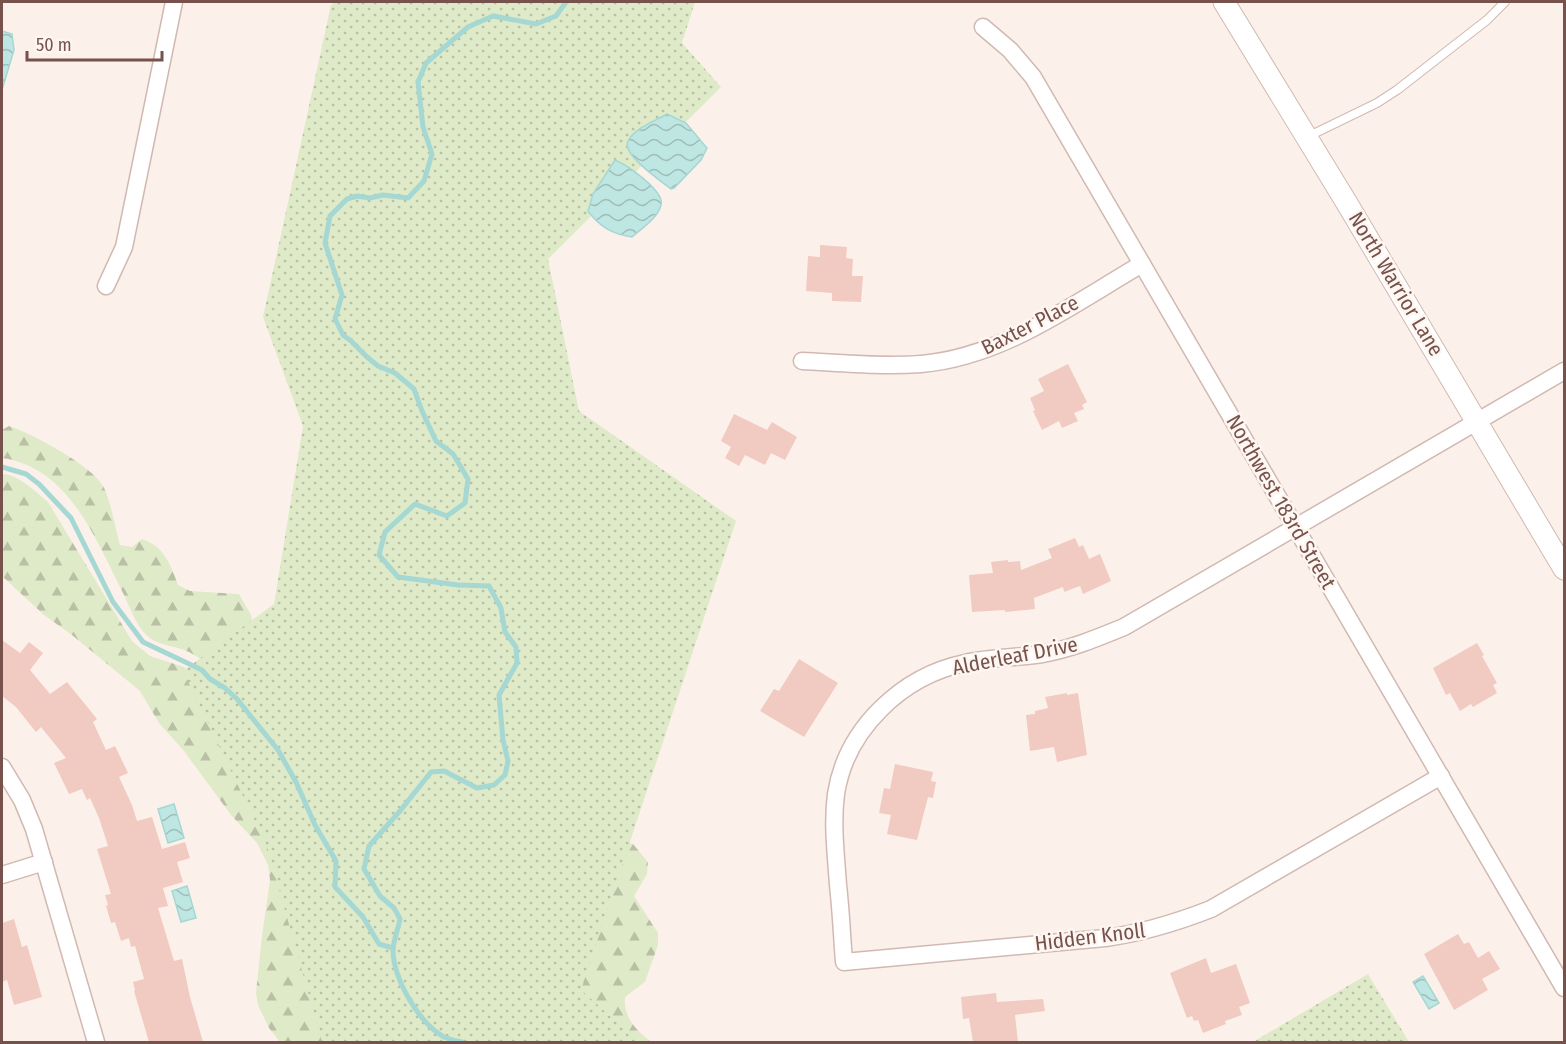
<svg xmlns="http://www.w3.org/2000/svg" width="1566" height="1044" viewBox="0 0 1566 1044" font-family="'Fira Sans Condensed',sans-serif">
	<defs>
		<pattern id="forest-firs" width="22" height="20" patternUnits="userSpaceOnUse" patternTransform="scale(1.5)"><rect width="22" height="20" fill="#deeac8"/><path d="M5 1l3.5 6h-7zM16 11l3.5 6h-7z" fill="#b9c0a5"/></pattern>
		<pattern id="park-dots" width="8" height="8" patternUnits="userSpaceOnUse" patternTransform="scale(1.5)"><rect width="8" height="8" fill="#deeac8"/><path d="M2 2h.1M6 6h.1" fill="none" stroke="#b9c0a5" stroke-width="1.8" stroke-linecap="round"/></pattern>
		<pattern id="water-waves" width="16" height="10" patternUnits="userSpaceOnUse" patternTransform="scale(1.5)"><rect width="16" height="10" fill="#bee6e2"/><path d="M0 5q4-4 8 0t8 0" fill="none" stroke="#9fbdb9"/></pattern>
	</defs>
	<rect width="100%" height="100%" fill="#fcf1ea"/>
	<!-- forest -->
	<g fill="url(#forest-firs)">
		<path d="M 9,426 C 33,434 91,465 103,486 C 110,498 116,531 120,545 L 132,547 L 142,539 C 164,546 171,565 178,585 L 190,591 L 239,594 L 251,615 L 256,639 L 229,682 C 217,672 203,659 189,652 C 177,646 160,646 150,638 C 137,628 131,610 124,595 C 96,540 70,468 2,458 L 2,430 Z"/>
		<path d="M 2,474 C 18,474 36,492 48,502 L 132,641 L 150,656 L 184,667 L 206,685 L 433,1042 L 280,1042 L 269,1028 L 258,1005 L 256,993 L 262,936 L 270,880 L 268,865 L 257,843 L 231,815 L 184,751 L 159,723 L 140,691 L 72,635 L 44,615 L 2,576 Z"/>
		<path d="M 621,840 L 633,844 L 648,862 L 647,874 L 634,896 L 658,933 L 658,945 L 645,982 L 625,997 C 623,1017 636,1030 651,1042 L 594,1042 L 570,1001 Z"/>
	</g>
	<!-- park -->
	<g fill="url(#park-dots)">
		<path d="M 335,2 L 695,2 L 682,43 L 721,87 L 548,259 L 579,411 L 736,521 L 581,990 L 639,1042 L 322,1042 L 267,846 L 183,671 L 274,604 L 303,426 L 263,317 L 331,5 Z"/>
		<path d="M 1368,974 L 1409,1042 L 1253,1042 Z"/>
	</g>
	<!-- water -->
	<g fill="url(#water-waves)" stroke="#a5d7d3" stroke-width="1.5">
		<path d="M 2,31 L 12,34 L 14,50 L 2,90 Z"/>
		<path d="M 667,114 L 686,123 L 707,148 L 701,160 L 674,188 L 671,189 C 661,181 621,154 628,141 C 635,128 655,121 667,114 Z"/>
		<path d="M 615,160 C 627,165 665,191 661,205 C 658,218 641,229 632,237 C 612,234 600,227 588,211 L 593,194 Z"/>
		<path d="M 174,804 L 184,838 L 168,843 L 158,809 Z"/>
		<path d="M 187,886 L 196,918 L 181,922 L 172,891 Z"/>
		<path d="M 1423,976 L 1439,1003 L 1429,1009 L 1413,982 Z"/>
	</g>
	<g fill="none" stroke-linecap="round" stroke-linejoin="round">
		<!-- stream -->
		<g stroke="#a5d7d3" stroke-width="5">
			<path d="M 2,467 L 26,474 L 39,484 L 71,518 L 113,602 L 143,642 L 202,670 L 210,679 L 225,688 L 237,699 L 278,750 L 296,782 L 315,825 L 336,861 L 335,887 L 363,917 L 379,944 L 393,948"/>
			<path d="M 462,1042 C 456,1041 449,1039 444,1037 C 419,1023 394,980 393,951 C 393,941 398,930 400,919 L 394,908 L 380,896 L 364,869 L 369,846 L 400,811 L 431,772 L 444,771 L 477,788 L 494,785 L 505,775 L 508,761 L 503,740 L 499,695 L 517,663 L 516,647 L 505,632 L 501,608 L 489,586 L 458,585 L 398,577 L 379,555 L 385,532 L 415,504 L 447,516 L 465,503 L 468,479 L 453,454 L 436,441 L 422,411 L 414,389 L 395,373 L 378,366 L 367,357 L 351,341 L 343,335 L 335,319 L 342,295 L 325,243 L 330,216 L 347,199 L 357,196 L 370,198 L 383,195 L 408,198 L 424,181 L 432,154 L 423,127 L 418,82 L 426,63 L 468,27 L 493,16 L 536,24 L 556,16 L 566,2"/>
		</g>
	</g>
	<!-- building -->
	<g fill="#f1cac2">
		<path d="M 820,245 L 847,247 L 846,258 L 853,259 L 852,276 L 863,276 L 861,302 L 832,301 L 832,293 L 806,291 L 808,256 L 820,257 Z"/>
		<path d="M 1068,364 L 1087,402 L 1082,405 L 1084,409 L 1074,413 L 1078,421 L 1062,428 L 1059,421 L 1042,430 L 1033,411 L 1035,410 L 1030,398 L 1044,391 L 1038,379 Z"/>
		<path d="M 734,414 L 767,430 L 772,422 L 797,437 L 785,460 L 771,453 L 765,465 L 745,455 L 739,466 L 725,458 L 731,447 L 721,441 Z"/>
		<path d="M 1075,538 L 1079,547 L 1083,545 L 1089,559 L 1100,554 L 1111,581 L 1083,594 L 1080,586 L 1064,592 L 1063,587 L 1034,598 L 1035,609 L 1005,612 L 1005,610 L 972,612 L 969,575 L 993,573 L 991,562 L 1008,560 L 1008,562 L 1020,561 L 1021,570 L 1052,558 L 1048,549 Z"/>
		<path d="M 2,640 L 20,653 L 29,642 L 43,653 L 30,670 L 50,694 L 67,682 L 97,719 L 93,722 L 106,750 L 115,746 L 128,773 L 119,777 L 132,805 L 137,821 L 152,817 L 162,849 L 185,842 L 190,858 L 177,862 L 183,882 L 163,888 L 168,906 L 158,908 L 174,961 L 182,959 L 190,997 L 203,1042 L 149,1042 L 134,991 L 135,990 L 133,982 L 144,979 L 135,946 L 131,947 L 129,938 L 121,941 L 115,922 L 111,923 L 106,906 L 108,905 L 105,895 L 111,894 L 97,849 L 108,846 L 99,818 L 90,798 L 87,800 L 82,789 L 69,794 L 54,763 L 66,758 L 41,727 L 36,732 L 16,707 L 2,696 Z"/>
		<path d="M 1477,643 L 1484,655 L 1482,656 L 1497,683 L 1493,685 L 1497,693 L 1473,707 L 1471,704 L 1460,711 L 1450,693 L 1446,695 L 1433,668 Z"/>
		<path d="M 799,659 L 838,683 L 804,737 L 760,711 L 774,689 L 779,691 Z"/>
		<path d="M 1067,693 L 1067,695 L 1078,693 L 1087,755 L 1057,762 L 1054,747 L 1030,751 L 1026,715 L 1035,714 L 1035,711 L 1048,708 L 1045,697 Z"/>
		<path d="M 895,764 L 933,772 L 931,781 L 936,782 L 933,798 L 928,797 L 917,840 L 887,834 L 891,815 L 879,813 L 884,788 L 890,789 Z"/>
		<path d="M 14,919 L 22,947 L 27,945 L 42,997 L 14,1005 L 7,980 L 2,982 L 2,923 Z"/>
		<path d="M 1458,934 L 1464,944 L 1469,942 L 1478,958 L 1489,951 L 1500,969 L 1482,979 L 1488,990 L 1454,1010 L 1424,954 Z"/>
		<path d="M 1206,958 L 1211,973 L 1236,964 L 1250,1003 L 1239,1007 L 1242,1015 L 1225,1021 L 1226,1024 L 1203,1033 L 1198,1020 L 1194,1021 L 1192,1016 L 1187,1018 L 1170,973 Z"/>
		<path d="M 996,993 L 997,1002 L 1043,999 L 1045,1011 L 1015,1015 L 1018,1042 L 973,1042 L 969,1018 L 963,1019 L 961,997 Z"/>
	</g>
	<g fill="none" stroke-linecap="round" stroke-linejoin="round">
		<defs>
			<path id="service" d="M 1307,137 L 1377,103 L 1397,90 L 1487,20 L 1505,2"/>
			<g id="minor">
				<path d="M 983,27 L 1010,50 L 1033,77 L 1564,988"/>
				<path d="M 106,286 L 124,247 L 174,2"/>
				<path d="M 802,361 C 842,363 882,367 921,364 C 1003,357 1073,304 1142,264"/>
				<path d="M 2,767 L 22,800 L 34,829 L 96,1042"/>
				<path d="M 1441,776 L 1211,909 C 1175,923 1143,933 1105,938 L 844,962 C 842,937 841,911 838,885 C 836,855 832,824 836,794 C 846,729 902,676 965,663 C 990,657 1017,658 1042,654 C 1071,649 1097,638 1124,627 L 1564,371"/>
				<path d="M 2,875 L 44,862"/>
			</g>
			<path id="tertiary" d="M 1224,2 L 1348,205 L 1564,569"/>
		</defs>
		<!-- service casing -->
		<use href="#service" stroke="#d1b9b2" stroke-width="10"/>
		<!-- minor casing -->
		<use href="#minor" stroke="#d1b9b2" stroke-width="19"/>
		<!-- tertiary casing -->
		<use href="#tertiary" stroke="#d1b9b2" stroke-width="23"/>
		<!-- service -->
		<use href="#service" stroke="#fff" stroke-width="8"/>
		<!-- minor -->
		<use href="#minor" stroke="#fff" stroke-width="16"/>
		<!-- tertiary -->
		<use href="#tertiary" stroke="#fff" stroke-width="21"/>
	</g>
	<g text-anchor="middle" stroke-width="5" stroke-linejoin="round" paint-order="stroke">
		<!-- street labels -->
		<g font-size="21" fill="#77524d" stroke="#fef6f1">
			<text transform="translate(1396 284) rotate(59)" y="7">North Warrior Lane</text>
			<text transform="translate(1030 325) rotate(-27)" y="7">Baxter Place</text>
			<text transform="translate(1281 502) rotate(60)" y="7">Northwest 183rd Street</text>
			<text transform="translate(1015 656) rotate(-11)" y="7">Alderleaf Drive</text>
			<text transform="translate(1090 937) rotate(-7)" y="7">Hidden Knoll</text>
		</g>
	</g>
	<!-- border -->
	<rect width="1566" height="1044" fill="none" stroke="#77524d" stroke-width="6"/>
	<!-- scale -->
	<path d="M27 51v9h135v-9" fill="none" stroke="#77524d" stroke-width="3"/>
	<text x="36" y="51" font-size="18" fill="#77524d" stroke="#fef6f1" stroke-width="4.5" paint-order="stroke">50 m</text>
</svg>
